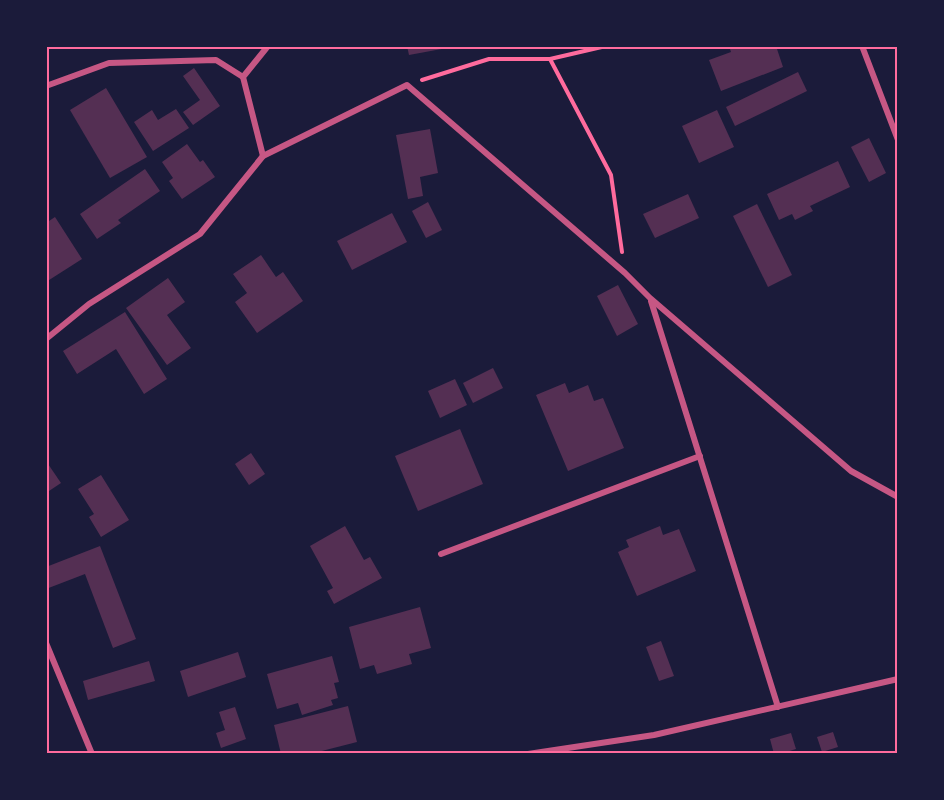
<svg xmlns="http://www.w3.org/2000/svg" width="944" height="800" viewBox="0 0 944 800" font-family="'PT Sans Narrow',sans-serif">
	<rect width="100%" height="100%" fill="#1b1b3a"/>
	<!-- building -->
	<g fill="#542f53">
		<path d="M 407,46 L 447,46 L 447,48 L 409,55 Z"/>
		<path d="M 729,46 L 776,46 L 783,67 L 721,91 L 709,60 L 731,52 Z"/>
		<path d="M 194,68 L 220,106 L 193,125 L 183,112 L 200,100 L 183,76 Z"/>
		<path d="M 798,72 L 807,91 L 735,126 L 726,107 Z"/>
		<path d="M 106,88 L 147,157 L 110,178 L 70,110 Z"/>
		<path d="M 176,109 L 189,128 L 153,151 L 134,122 L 152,110 L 158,120 Z"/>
		<path d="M 717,110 L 734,147 L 699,163 L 682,126 Z"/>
		<path d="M 430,129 L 438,173 L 420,177 L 423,196 L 408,199 L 396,135 Z"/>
		<path d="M 869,138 L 886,173 L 869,182 L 851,147 Z"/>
		<path d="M 187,144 L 200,162 L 203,160 L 215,177 L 182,199 L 169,181 L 173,178 L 162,162 Z"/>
		<path d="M 838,161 L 850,187 L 810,206 L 813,211 L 795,220 L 792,214 L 779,220 L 767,194 Z"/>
		<path d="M 145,169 L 160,191 L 118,220 L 121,223 L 97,239 L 80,214 Z"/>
		<path d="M 688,194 L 699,218 L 655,238 L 643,214 Z"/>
		<path d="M 428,202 L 442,230 L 426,238 L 412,211 Z"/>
		<path d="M 757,204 L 792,275 L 768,287 L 733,216 Z"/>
		<path d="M 392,213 L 407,242 L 352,270 L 337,241 Z"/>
		<path d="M 55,217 L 82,259 L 46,282 L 46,223 Z"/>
		<path d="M 261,255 L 276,277 L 283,272 L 303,301 L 257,333 L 235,302 L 247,293 L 233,274 Z"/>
		<path d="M 168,278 L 185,302 L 167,315 L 191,348 L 167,365 L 126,308 Z"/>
		<path d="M 618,285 L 638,324 L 617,336 L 597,296 Z"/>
		<path d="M 125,312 L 167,379 L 144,394 L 116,349 L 77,374 L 63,351 Z"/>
		<path d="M 493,368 L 503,388 L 473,403 L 463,383 Z"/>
		<path d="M 455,379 L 467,405 L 440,418 L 428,391 Z"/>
		<path d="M 565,383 L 569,393 L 588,385 L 594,401 L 603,398 L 624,448 L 568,471 L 536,395 Z"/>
		<path d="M 460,429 L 483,484 L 418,511 L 395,456 Z"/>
		<path d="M 251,453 L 265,474 L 249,485 L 235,464 Z"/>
		<path d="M 46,461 L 61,483 L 46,493 Z"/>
		<path d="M 101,475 L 129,520 L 101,537 L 89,517 L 94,514 L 78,489 Z"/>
		<path d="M 345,526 L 364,560 L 370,557 L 382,578 L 334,604 L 327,591 L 333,588 L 310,546 Z"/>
		<path d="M 660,526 L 663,535 L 679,529 L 696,571 L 637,596 L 618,552 L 629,547 L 626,540 Z"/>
		<path d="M 100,546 L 136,639 L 113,648 L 85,574 L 46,589 L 46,567 Z"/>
		<path d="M 420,607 L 431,648 L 409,654 L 412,664 L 377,674 L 374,665 L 360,669 L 349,627 Z"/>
		<path d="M 661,641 L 674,676 L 659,681 L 646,647 Z"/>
		<path d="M 238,652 L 246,677 L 188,697 L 180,671 Z"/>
		<path d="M 332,656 L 339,682 L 334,683 L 338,698 L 331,700 L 333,705 L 302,715 L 298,703 L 277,709 L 267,674 Z"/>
		<path d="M 149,661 L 155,681 L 88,700 L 83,681 Z"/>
		<path d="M 348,706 L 357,742 L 310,754 L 281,754 L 274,725 Z"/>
		<path d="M 235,707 L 246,739 L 221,748 L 216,733 L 225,730 L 219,712 Z"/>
		<path d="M 833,732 L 838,747 L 822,752 L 817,737 Z"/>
		<path d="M 791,733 L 796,749 L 780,754 L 774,754 L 770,739 Z"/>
	</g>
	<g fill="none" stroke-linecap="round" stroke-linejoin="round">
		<!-- path -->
		<g stroke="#ff6b9d" stroke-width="4">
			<path d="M 550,59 L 606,46"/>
			<path d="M 422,80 L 489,59 L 550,59 L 611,175 L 622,252"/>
		</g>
		<!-- minor -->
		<g stroke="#c65784" stroke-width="6">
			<path d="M 862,46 L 898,140"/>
			<path d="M 46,86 L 109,63 L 216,60 L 243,77"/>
			<path d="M 263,156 L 243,77 L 268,46"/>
			<path d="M 651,301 L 778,707"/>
			<path d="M 46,339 L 89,304 L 200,234 L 263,156 L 407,85 L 625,273 L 650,298 L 851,471 L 898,497"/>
			<path d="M 441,554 L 700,456"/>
			<path d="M 46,643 L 92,754"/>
			<path d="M 528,754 L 654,735 L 898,679"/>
		</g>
	</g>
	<!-- border -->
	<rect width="944" height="800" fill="none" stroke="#1b1b3a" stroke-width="96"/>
	<rect x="48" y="48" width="848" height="704" fill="none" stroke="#ff6b9d" stroke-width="2"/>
</svg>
